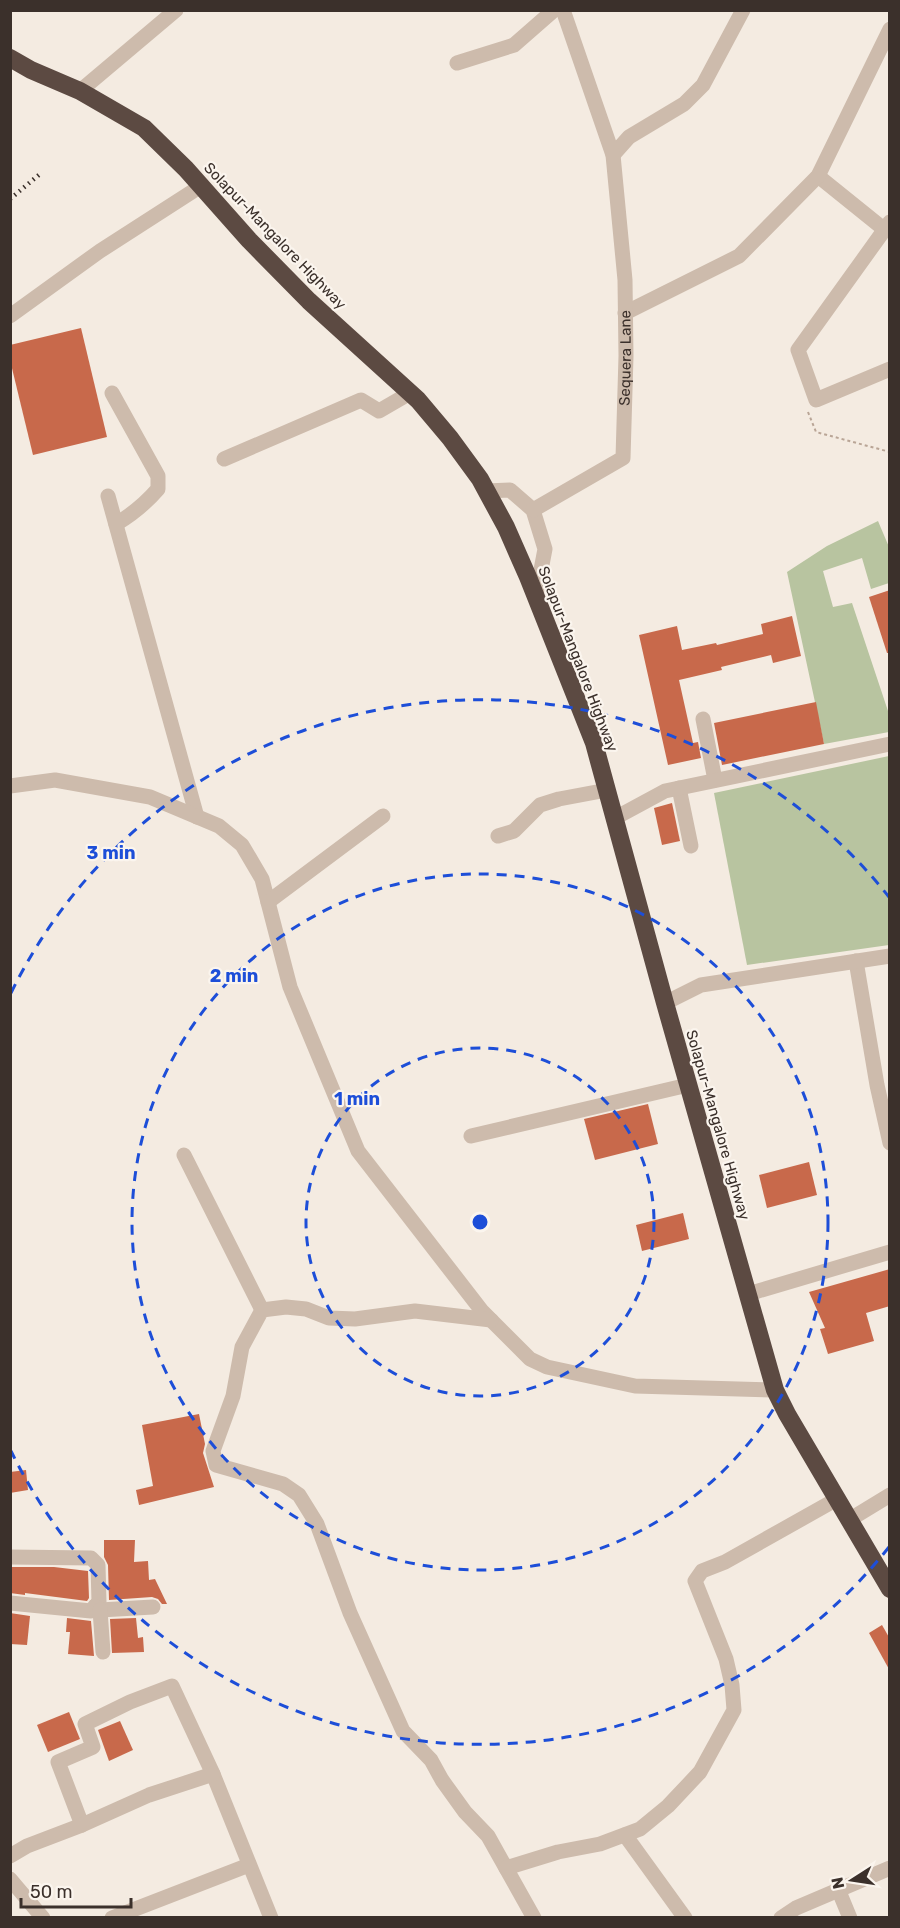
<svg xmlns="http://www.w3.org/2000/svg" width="900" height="1928" viewBox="0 0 900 1928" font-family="Rubik,sans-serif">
	<rect width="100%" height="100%" fill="#f4ebe1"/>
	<!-- green -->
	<g fill="#b8c4a0">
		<path d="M 878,521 L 889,547 L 889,583 L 871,589 L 862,558 L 823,571 L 833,607 L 852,603 L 889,714 L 889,732 L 824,744 L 787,572 L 827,546 Z"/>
		<path d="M 889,756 L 889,945 L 747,965 L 714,793 Z"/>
	</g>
	<!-- building -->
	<g fill="#c8694b">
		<path d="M 81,328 L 107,437 L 33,455 L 10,360 L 10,345 Z"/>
		<path d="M 890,590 L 890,653 L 887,653 L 869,597 Z"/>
		<path d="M 792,616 L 801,656 L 773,663 L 771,655 L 721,667 L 722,670 L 679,680 L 693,743 L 698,742 L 701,758 L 668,765 L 639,635 L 677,626 L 682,650 L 716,643 L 717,645 L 763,634 L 761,624 Z"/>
		<path d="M 816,702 L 824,744 L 722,765 L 714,723 Z"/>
		<path d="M 672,803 L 680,841 L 662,845 L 654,808 Z"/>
		<path d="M 648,1104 L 658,1144 L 595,1160 L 584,1119 Z"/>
		<path d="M 809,1162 L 817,1195 L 767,1208 L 759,1175 Z"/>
		<path d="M 683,1213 L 689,1239 L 642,1251 L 636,1225 Z"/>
		<path d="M 890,1269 L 890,1306 L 866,1313 L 874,1341 L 828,1354 L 820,1329 L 825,1328 L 809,1292 Z"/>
		<path d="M 199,1414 L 205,1444 L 203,1453 L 214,1487 L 139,1505 L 136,1490 L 153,1486 L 142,1425 Z"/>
		<path d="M 26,1470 L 28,1490 L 10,1493 L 10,1472 Z"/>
		<path d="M 104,1540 L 135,1540 L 134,1562 L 148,1561 L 149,1580 L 155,1579 L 167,1604 L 162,1604 L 158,1599 L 152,1597 L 109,1600 L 108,1565 L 104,1557 Z"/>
		<path d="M 10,1567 L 54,1567 L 88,1571 L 89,1598 L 87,1601 L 25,1593 L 25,1595 L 10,1593 Z"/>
		<path d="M 10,1613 L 30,1616 L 27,1645 L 10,1644 Z"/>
		<path d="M 67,1618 L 91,1621 L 94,1656 L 68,1654 L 70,1632 L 66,1632 Z"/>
		<path d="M 136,1618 L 138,1638 L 143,1637 L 144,1652 L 112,1653 L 110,1619 Z"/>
		<path d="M 882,1625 L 890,1639 L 890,1671 L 869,1633 Z"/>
		<path d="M 69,1712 L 80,1739 L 48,1752 L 37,1725 Z"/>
		<path d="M 120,1721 L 133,1750 L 109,1761 L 98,1730 Z"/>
	</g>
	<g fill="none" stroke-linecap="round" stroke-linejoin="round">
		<!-- path -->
		<path stroke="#b9a596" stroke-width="2" stroke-dasharray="3 3" stroke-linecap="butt" d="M 808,412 L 816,432 L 890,452"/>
		<!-- minor -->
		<g stroke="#cdbbac" stroke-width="15">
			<path d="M 457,63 L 514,45 L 554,10"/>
			<path d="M 80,91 L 176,10"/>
			<path d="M 613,155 L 629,137 L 684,104 L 703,85 L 743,10"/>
			<path d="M 818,176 L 885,230"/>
			<path d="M 890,222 L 798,350 L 816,400 L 890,369"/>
			<path d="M 625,313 L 739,256 L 818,176 L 890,29"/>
			<path d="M 10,316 L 100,251 L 201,186"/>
			<path d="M 112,393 L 158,476 L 158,489 C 145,504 133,514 116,524"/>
			<path d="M 224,459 L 361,400 L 379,411 L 410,393"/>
			<path d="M 486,491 L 510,490 L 533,510 L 545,549 L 536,596"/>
			<path d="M 108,496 L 197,817"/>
			<path id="s1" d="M 533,510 L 623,458 L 626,356 L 625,280 L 613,155 L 563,10"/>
			<path d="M 703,719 L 715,780"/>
			<path d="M 10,786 L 55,780 L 150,797 L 219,826 L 242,845 L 262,879 L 290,987 L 358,1151 L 482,1311 L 530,1359 L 547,1367 L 635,1386 L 775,1390"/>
			<path d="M 679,788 L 691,846"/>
			<path d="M 615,818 L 665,791 L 890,744"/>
			<path d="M 498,836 L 514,831 L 540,805 L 559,799 L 607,790"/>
			<path d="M 268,902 L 383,816"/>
			<path d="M 856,961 L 877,1085 L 890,1143"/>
			<path d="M 665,1003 L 701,985 L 890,956"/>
			<path d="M 471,1136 L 688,1085"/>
			<path d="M 184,1155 L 262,1310"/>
			<path d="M 748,1294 L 890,1252"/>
			<path d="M 491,1320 L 415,1311 L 355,1319 L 329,1318 L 306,1309 L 286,1307 L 262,1310 L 242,1347 L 233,1396 L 213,1451 L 216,1465 L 283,1484 L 299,1495 L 317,1524 L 350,1613 L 403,1731 L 431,1760 L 442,1780 L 465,1812 L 488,1836 L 534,1918"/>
			<path d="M 849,1520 L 890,1495"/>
			<path d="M 10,1557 L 91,1558 L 98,1565 L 99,1602 L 91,1611 L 10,1603"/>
			<path d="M 95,1606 L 100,1610 L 153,1607"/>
			<path d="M 100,1610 L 103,1652"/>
			<path d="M 82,1825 L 58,1762 L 93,1747 L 85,1724 L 130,1702 L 172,1686 L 213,1774 L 271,1918"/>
			<path d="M 625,1835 L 685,1918"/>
			<path d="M 10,1856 L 27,1846 L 82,1825 L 149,1795 L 213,1774"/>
			<path d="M 506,1868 L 558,1852 L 600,1844 L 640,1829 L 668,1806 L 700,1772 L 734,1710 L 732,1685 L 726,1659 L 695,1581 L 702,1571 L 725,1562 L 837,1499"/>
			<path d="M 10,1879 L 43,1918"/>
			<path d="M 838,1889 L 850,1918"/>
			<path d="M 112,1918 L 249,1865"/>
			<path d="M 781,1918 L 796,1908 L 890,1868"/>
		</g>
		<!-- highway -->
		<path stroke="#5c4a42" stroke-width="18" d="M 10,58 L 31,70 L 80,91 L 144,128 L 186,169 L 249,240 L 309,301 L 418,400 L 450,438 L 480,479 L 506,527 L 528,577 L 594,743 L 665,1003 L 775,1390 L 787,1414 L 890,1589"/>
		<!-- rail -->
		<path stroke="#3b302b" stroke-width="4.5" stroke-dasharray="1.5 4.5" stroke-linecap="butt" d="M 10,199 L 40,174"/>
	</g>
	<!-- distance rings -->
	<g fill="none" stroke="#1d4ed8" stroke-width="3" stroke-dasharray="10 8">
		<circle cx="480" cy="1222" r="174"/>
		<circle cx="480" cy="1222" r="348"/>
		<path d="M889 1547A522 522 0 0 1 11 1451M11 993A522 522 0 0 1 889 897"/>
	</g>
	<g text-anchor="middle" stroke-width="4.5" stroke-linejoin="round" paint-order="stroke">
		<!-- street labels -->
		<g font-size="15" fill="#3b302b" stroke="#fbf5ee">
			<text transform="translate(275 236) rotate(46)" y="5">Solapur-Mangalore Highway</text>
			<text dy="5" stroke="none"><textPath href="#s1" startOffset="204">Sequera Lane</textPath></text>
			<text transform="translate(578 659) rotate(69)" y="5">Solapur-Mangalore Highway</text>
			<text transform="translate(718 1125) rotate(74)" y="5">Solapur-Mangalore Highway</text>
		</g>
	</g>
	<circle cx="480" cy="1222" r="9" fill="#1d4ed8" stroke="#fbf5ee" stroke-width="3"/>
	<g font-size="18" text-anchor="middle" font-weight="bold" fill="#1d4ed8" stroke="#fbf5ee" stroke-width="4.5" stroke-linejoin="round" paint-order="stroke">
		<text x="111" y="859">3 min</text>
		<text x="234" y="982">2 min</text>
		<text x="357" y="1105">1 min</text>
	</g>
	<!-- border -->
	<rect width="900" height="1928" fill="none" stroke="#3b302b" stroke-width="24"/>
	<!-- north arrow -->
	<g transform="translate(852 1880) rotate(258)" stroke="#fbf5ee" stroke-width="4.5" paint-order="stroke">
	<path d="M0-4.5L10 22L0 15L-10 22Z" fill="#3b302b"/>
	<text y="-9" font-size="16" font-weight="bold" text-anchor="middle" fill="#3b302b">N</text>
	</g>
	<!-- scale -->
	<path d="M21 1898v9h110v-9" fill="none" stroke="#3b302b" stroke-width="3"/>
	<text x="30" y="1898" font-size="18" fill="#3b302b" stroke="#fbf5ee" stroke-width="4.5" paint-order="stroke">50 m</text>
</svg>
